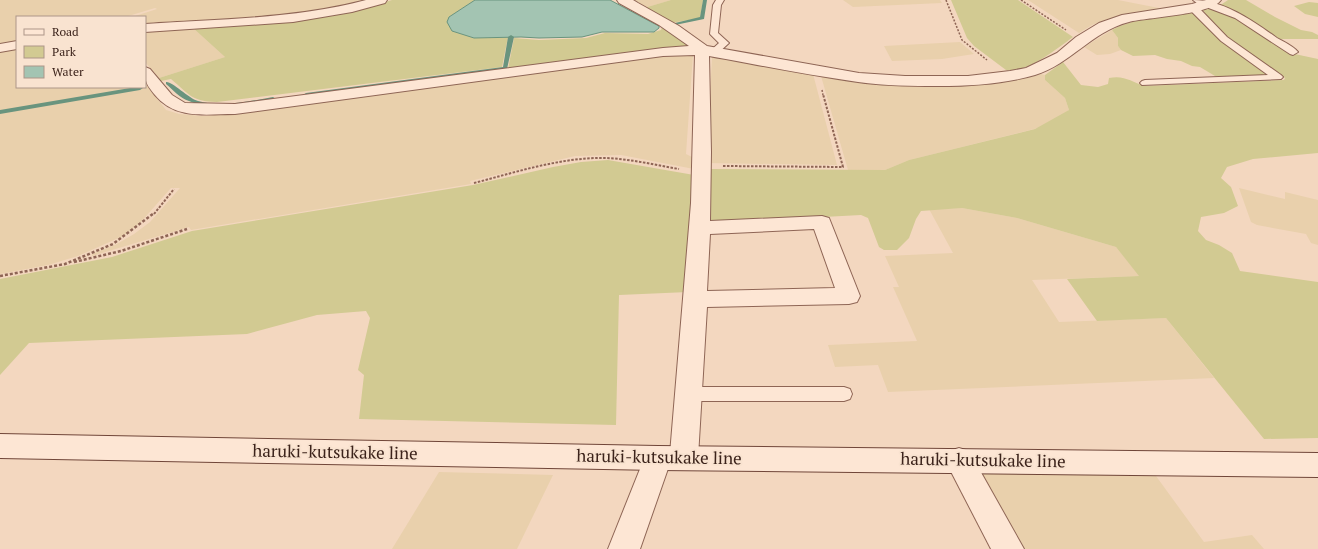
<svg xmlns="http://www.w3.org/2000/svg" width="1318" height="549" viewBox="0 0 1318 549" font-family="'PT Serif',serif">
	<rect width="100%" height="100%" fill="#f3d7bf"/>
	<!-- farmland -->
	<g fill="#e9d0ac">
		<path d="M 0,0 L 370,0 L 302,15 L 145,25 L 145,17 L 132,17 L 157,9 L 155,8 L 125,17 L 17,17 L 17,43 L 0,46 Z"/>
		<path d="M 628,0 L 671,0 L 644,8 Z"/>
		<path d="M 843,0 L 940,0 L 942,3 L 853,7 Z"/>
		<path d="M 1028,0 L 1118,0 L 1164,9 L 1118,16 L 1092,25 L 1079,33 Z"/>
		<path d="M 193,28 L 225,57 L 159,78 L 145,62 L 145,31 Z"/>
		<path d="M 1112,30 L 1118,38 L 1118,46 L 1121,50 L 1110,54 L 1097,55 L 1084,47 Z"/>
		<path d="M 960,42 L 974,54 L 942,59 L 892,61 L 884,46 Z"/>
		<path d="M 17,49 L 17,87 L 145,87 L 145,83 L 166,110 L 179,114 L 203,116 L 229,114 L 629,58 L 693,54 L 686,154 L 694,158 L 694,169 L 621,155 L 575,156 L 470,181 L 471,184 L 191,230 L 189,227 L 92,256 L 92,254 L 115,245 L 134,234 L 150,222 L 180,188 L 171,188 L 140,223 L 123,236 L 78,256 L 48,265 L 0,274 L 0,52 Z"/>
		<path d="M 712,56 L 813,74 L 837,165 L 707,163 Z"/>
		<path d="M 1041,74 L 1045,75 L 1045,80 L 1065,98 L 1069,110 L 1054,124 L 909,160 L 885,170 L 848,170 L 821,76 L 988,83 L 1027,78 Z"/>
		<path d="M 1239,188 L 1285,199 L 1285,192 L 1318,200 L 1318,245 L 1311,243 L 1306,234 L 1257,225 L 1251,222 Z"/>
		<path d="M 962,208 L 1017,218 L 1116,247 L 1140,276 L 1032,280 L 1059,322 L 1166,318 L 1214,378 L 888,392 L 878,365 L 835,367 L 828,345 L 917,341 L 893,287 L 899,287 L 885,256 L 953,253 L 929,209 Z"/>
		<path d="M 439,472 L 553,475 L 517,549 L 392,549 Z"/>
		<path d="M 976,473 L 1156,476 L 1204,542 L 1252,535 L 1264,549 L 1020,549 Z"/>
	</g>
	<!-- green -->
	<g fill="#d2ca92">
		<path d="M 392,0 L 475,0 L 449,17 L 452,31 L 474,38 L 508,37 L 502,67 L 217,102 C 191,101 190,95 171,79 L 161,81 L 159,78 L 225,57 L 193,28 C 262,25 326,20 392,0 Z"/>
		<path d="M 671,0 L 703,0 L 700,18 L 671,23 L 644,8 Z"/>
		<path d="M 951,0 L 1018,0 L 1073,37 C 1058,48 1024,75 1006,70 L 974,46 L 967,38 Z"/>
		<path d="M 1228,0 L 1246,0 L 1275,17 L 1301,30 L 1312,32 L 1318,35 L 1318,39 L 1278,39 L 1219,6 Z"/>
		<path d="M 1309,2 L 1318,3 L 1318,17 L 1305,14 L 1294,6 Z"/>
		<path d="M 1209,9 L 1226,12 L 1290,53 L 1318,59 L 1318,153 L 1253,159 L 1227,167 L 1221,178 L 1231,187 L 1238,206 L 1224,213 L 1201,217 L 1198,231 L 1206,240 L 1219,245 L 1232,253 L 1240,271 L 1318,282 L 1318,438 L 1264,439 L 1166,318 L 1097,321 L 1067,279 L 1139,276 L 1116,247 L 1017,218 L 962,208 L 921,211 L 916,219 L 909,238 L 897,250 L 884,250 L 879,247 L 868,218 L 861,215 L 711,223 L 706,221 L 709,169 L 885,170 L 909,160 L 1035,129 L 1069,110 L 1065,98 L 1045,80 L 1045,75 L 1063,62 L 1081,85 L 1098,87 L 1108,84 L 1109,78 C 1125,75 1131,82 1145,86 L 1284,80 L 1285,78 C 1256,58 1221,40 1203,10 Z"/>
		<path d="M 1193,12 L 1269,74 L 1268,76 L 1222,78 L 1215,76 L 1200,67 L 1192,66 L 1181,61 L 1167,59 L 1155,55 L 1133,56 L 1121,50 L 1118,46 L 1118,38 L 1112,30 C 1126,21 1174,11 1193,12 Z"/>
		<path d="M 662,27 L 692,48 L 659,48 L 508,69 L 514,38 L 539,40 L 586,38 L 605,33 L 648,34 L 661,30 Z"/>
		<path d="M 608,160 L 694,175 L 688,292 L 619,295 L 616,425 L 359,419 L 364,375 L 358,370 L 370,318 L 366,311 L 317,315 L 247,334 L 29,343 L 0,375 L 0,279 L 112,257 L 192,231 L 473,185 L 553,167 L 581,162 Z"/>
	</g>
	<!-- water -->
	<path fill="#a3c4b2" stroke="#69947e" d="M 475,0 L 610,0 L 653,23 L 659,26 L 659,28 L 654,32 L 602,32 L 582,37 L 539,38 L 521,37 L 474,38 L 452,31 L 447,22 L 449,17 Z"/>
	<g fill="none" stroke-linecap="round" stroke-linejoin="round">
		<!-- stream -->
		<g fill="#69947e" fill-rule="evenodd">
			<path d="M 703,0 L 707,0 L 704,19 L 675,25 L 675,23 L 700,17 Z"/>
			<path d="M 511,35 L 514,37 L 507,69 L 306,97 L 303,95 L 306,93 L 503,67 L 508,37 Z"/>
			<path d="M 166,82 C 172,81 188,98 198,101 C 221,108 250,101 273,97 L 276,99 L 273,101 C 246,105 214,113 189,101 C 180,98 173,90 166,84 Z"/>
			<path d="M 136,87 L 143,88 L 140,90 L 0,114 L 0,110 Z"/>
		</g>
		<defs>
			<g id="service">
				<path d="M 716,0 L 724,0 L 721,5 L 718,33 L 729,43 L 717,54 L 714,55 L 709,52 L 719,43 L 710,34 L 713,5 Z"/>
				<path d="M 1193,0 C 1224,0 1253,21 1277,38 C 1284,42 1293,46 1298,52 L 1293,55 L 1290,54 L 1235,18 L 1198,4 Z"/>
				<path d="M 1189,6 L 1195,6 L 1200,9 L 1227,37 L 1281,75 L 1283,77 L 1281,79 L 1142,85 L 1140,83 L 1142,81 L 1145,80 L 1268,75 L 1221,41 L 1188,8 Z"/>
				<path d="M 689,387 L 844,387 L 850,389 L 852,394 L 850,399 L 844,401 L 689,401 L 683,399 L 681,394 L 683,389 Z"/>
			</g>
			<g id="minor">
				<path d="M 617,0 L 633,0 L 638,3 L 679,26 L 707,46 L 859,73 L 905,76 L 968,76 L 1010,71 L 1026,68 L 1057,53 L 1076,37 L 1099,23 L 1122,15 L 1192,4 L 1206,0 L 1221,0 C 1211,15 1148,17 1129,22 C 1091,32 1071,64 1035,75 C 1004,84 971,86 939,86 C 912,86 885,86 858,82 C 808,75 759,65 709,56 L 711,152 L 710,221 L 822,216 L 829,218 L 860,296 L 857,302 L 849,304 L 707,307 L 698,457 L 694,466 L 684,469 L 674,466 L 671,460 L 640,549 L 608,549 L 648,449 L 658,446 L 668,449 L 670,454 L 691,203 L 695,55 L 663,56 L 235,114 C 205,114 176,120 155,95 C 146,84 145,82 145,67 L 150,69 L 172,95 L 185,103 L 235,104 L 663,48 L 689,46 L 659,25 L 619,3 ZM 814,229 L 835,288 L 707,291 L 710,234 Z"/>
				<path d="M 959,448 L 969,451 L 1024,549 L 991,549 L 945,460 L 949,451 Z"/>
			</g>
			<g id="tertiary">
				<path d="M 366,0 L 387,0 L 385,3 L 352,12 L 293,22 L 145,32 L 145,24 C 219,19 294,19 366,0 Z"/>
				<path d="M 17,41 L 17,49 L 0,52 L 0,44 Z"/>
			</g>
			<path id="secondary" d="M 0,434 L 658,446 L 1318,453 L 1318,477 L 658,470 L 0,458 Z"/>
		</defs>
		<!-- service casing -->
		<use href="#service" stroke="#8e6555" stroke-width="2"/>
		<!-- minor casing -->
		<use href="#minor" stroke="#8e6555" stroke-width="2"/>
		<!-- tertiary casing -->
		<use href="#tertiary" stroke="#8e6555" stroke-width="2"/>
		<!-- secondary casing -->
		<use href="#secondary" stroke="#704639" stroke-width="2"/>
		<!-- path-far2 -->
		<g stroke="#8e6555" stroke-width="1.5" stroke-dasharray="2 1.5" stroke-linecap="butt">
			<path d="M 946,0 L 962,40 L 987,60"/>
			<path d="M 1021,0 L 1066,30"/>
			<path d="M 822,90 L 823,95"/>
		</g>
		<!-- path-far1 -->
		<g stroke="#8e6555" stroke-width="2" stroke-dasharray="2.5 1.5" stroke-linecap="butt">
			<path d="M 723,166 L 843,167 L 823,94"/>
			<path d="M 474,183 C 517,172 561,157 606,158 C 631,159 655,165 679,169"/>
			<path d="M 154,214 L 174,189"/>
		</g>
		<!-- path -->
		<g stroke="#8e6555" stroke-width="2.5" stroke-dasharray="3 2" stroke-linecap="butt">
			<path d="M 74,262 L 121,251 L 187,229"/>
			<path d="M 0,276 L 65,264 L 113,244 L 154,213"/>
		</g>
		<!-- service -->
		<use href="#service" fill="#fde6d4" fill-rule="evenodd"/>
		<!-- minor -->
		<use href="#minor" fill="#fde6d4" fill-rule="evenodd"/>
		<!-- tertiary -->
		<use href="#tertiary" fill="#fde6d4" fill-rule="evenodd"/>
		<!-- secondary -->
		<use href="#secondary" fill="#fde6d4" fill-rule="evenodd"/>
	</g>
	<g text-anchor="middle" stroke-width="4" stroke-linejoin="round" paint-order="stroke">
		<!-- near-street labels -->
		<g font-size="17" fill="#3c231b" stroke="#f9e3d0">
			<text transform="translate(335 452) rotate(1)" y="6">haruki-kutsukake line</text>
			<text transform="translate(659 457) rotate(1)" y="6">haruki-kutsukake line</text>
			<text transform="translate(983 460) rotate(1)" y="6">haruki-kutsukake line</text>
		</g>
	</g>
	<!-- legend -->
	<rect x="16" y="16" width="130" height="72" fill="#f9e3d0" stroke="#ad9688"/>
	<rect x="24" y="29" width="20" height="6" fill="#fde6d4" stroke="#ad9688"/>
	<text x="52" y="36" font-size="12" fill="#3c231b">Road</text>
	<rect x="24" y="46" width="20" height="12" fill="#d2ca92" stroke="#ad9688"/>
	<text x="52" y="56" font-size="12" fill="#3c231b">Park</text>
	<rect x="24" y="66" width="20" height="12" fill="#a3c4b2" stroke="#ad9688"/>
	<text x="52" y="76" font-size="12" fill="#3c231b">Water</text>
</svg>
